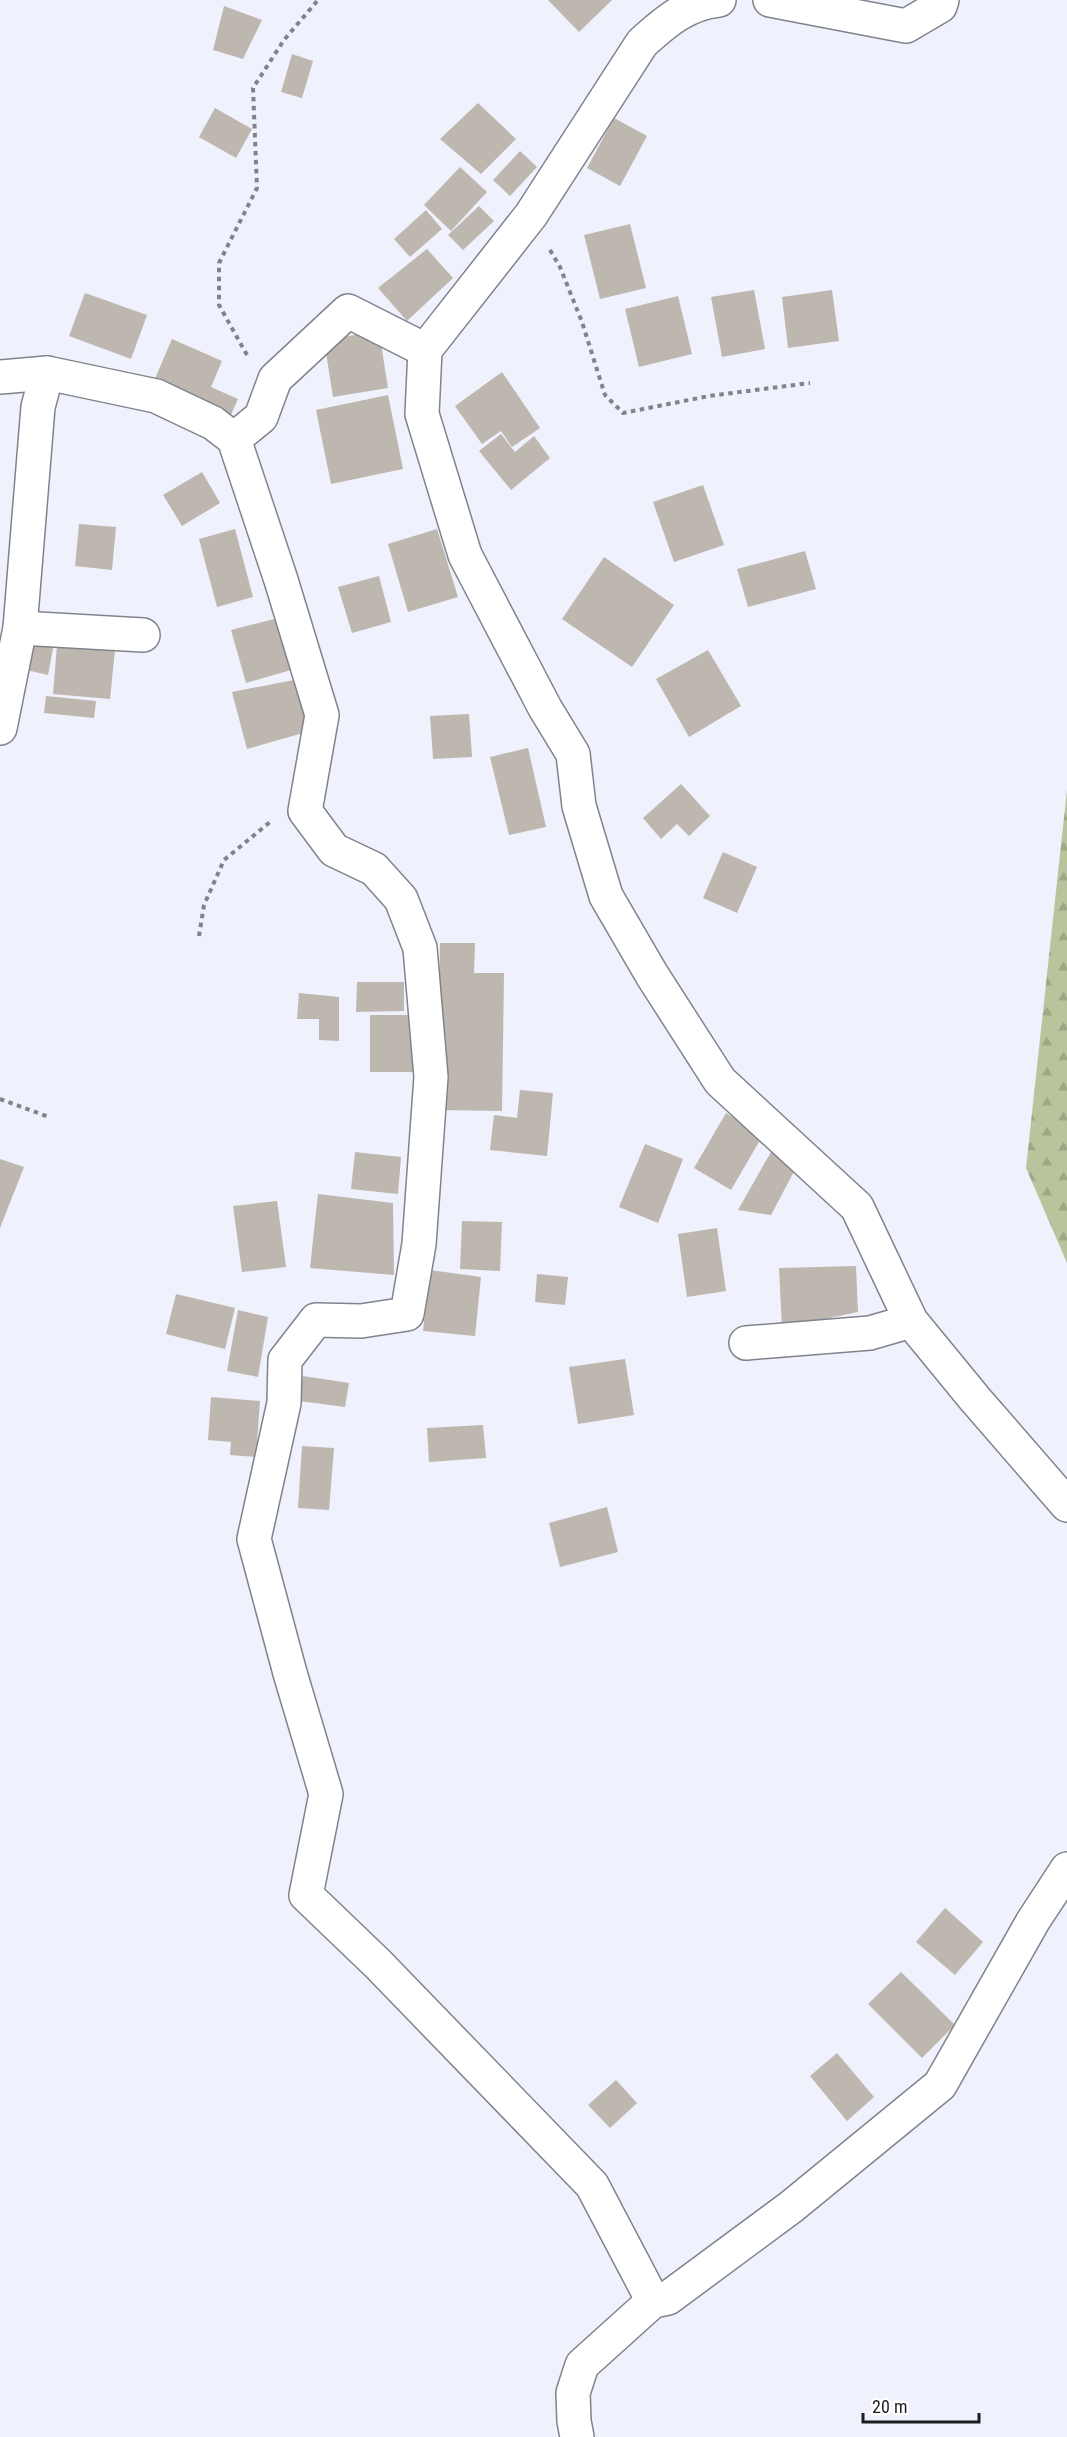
<svg xmlns="http://www.w3.org/2000/svg" width="1067" height="2437" viewBox="0 0 1067 2437" font-family="'Roboto Condensed',sans-serif">
	<defs>
		<pattern id="forest-firs" width="22" height="20" patternUnits="userSpaceOnUse" patternTransform="scale(1.5)"><rect width="22" height="20" fill="#bac49c"/><path d="M5 1l3.5 6h-7zM16 11l3.5 6h-7z" fill="#9fa886"/></pattern>
	</defs>
	<rect width="100%" height="100%" fill="#eff1fc"/>
	<!-- forest -->
	<path fill="url(#forest-firs)" d="M 1067,790 L 1067,1263 L 1026,1168 Z"/>
	<!-- building -->
	<g fill="#beb7af">
		<path d="M 548,0 L 612,0 L 579,32 Z"/>
		<path d="M 224,6 L 262,20 L 243,59 L 213,50 Z"/>
		<path d="M 292,54 L 313,61 L 302,98 L 281,92 Z"/>
		<path d="M 478,103 L 516,139 L 481,174 L 440,139 Z"/>
		<path d="M 215,108 L 252,129 L 236,158 L 199,137 Z"/>
		<path d="M 614,118 L 647,136 L 620,186 L 587,168 Z"/>
		<path d="M 520,151 L 537,167 L 510,196 L 493,180 Z"/>
		<path d="M 460,167 L 487,192 L 451,231 L 424,205 Z"/>
		<path d="M 479,206 L 494,221 L 463,250 L 448,235 Z"/>
		<path d="M 426,210 L 442,229 L 410,257 L 394,239 Z"/>
		<path d="M 630,224 L 646,288 L 600,299 L 584,235 Z"/>
		<path d="M 427,249 L 453,278 L 407,321 L 378,288 Z"/>
		<path d="M 754,290 L 765,349 L 722,357 L 711,297 Z"/>
		<path d="M 832,290 L 839,341 L 788,348 L 782,297 Z"/>
		<path d="M 85,293 L 147,315 L 131,359 L 69,336 Z"/>
		<path d="M 678,296 L 692,354 L 639,367 L 625,309 Z"/>
		<path d="M 379,331 L 388,388 L 333,397 L 324,340 Z"/>
		<path d="M 172,339 L 222,361 L 211,387 L 238,399 L 230,417 L 153,383 Z"/>
		<path d="M 502,372 L 540,428 L 512,447 L 501,431 L 482,444 L 455,406 Z"/>
		<path d="M 388,395 L 403,469 L 331,484 L 316,410 Z"/>
		<path d="M 501,434 L 515,452 L 534,436 L 550,458 L 511,490 L 479,451 Z"/>
		<path d="M 202,472 L 220,503 L 182,526 L 163,495 Z"/>
		<path d="M 703,485 L 724,545 L 674,562 L 653,502 Z"/>
		<path d="M 79,524 L 116,527 L 112,570 L 75,566 Z"/>
		<path d="M 235,529 L 253,597 L 217,607 L 199,539 Z"/>
		<path d="M 437,529 L 458,597 L 408,612 L 388,544 Z"/>
		<path d="M 805,551 L 816,589 L 748,607 L 737,569 Z"/>
		<path d="M 604,557 L 674,605 L 632,667 L 562,619 Z"/>
		<path d="M 379,576 L 391,622 L 352,633 L 338,587 Z"/>
		<path d="M 278,618 L 291,670 L 246,683 L 231,630 Z"/>
		<path d="M 34,634 L 55,638 L 48,675 L 26,670 Z"/>
		<path d="M 57,645 L 115,650 L 110,699 L 53,694 Z"/>
		<path d="M 708,650 L 741,706 L 689,737 L 656,679 Z"/>
		<path d="M 299,679 L 310,731 L 247,749 L 232,692 Z"/>
		<path d="M 46,696 L 96,701 L 94,718 L 44,713 Z"/>
		<path d="M 469,714 L 472,757 L 433,759 L 430,716 Z"/>
		<path d="M 528,748 L 546,827 L 509,835 L 490,757 Z"/>
		<path d="M 681,784 L 710,816 L 689,836 L 677,824 L 661,839 L 643,818 Z"/>
		<path d="M 723,852 L 757,867 L 737,913 L 703,898 Z"/>
		<path d="M 440,943 L 475,943 L 474,973 L 504,973 L 502,1111 L 438,1110 Z"/>
		<path d="M 357,982 L 404,982 L 404,1011 L 356,1012 Z"/>
		<path d="M 299,993 L 339,997 L 339,1041 L 319,1040 L 319,1019 L 297,1019 Z"/>
		<rect x="370" y="1015" width="46" height="57"/>
		<path d="M 520,1090 L 553,1093 L 547,1156 L 490,1150 L 494,1115 L 517,1118 Z"/>
		<path d="M 726,1113 L 763,1135 L 731,1190 L 694,1168 Z"/>
		<path d="M 645,1144 L 683,1159 L 658,1223 L 619,1207 Z"/>
		<path d="M 355,1152 L 401,1157 L 398,1194 L 351,1189 Z"/>
		<path d="M 771,1152 L 797,1166 L 771,1215 L 738,1210 Z"/>
		<path d="M 0,1159 L 24,1167 L 0,1228 Z"/>
		<path d="M 318,1194 L 393,1203 L 394,1275 L 310,1268 Z"/>
		<path d="M 277,1201 L 286,1267 L 242,1272 L 233,1206 Z"/>
		<path d="M 462,1221 L 502,1222 L 500,1271 L 460,1269 Z"/>
		<path d="M 717,1228 L 726,1291 L 687,1297 L 678,1234 Z"/>
		<path d="M 856,1266 L 858,1312 L 782,1328 L 779,1268 Z"/>
		<path d="M 430,1270 L 481,1277 L 475,1336 L 423,1331 Z"/>
		<path d="M 537,1274 L 568,1277 L 565,1305 L 535,1302 Z"/>
		<path d="M 176,1294 L 235,1308 L 225,1349 L 166,1334 Z"/>
		<path d="M 238,1310 L 268,1317 L 258,1377 L 227,1371 Z"/>
		<path d="M 625,1359 L 634,1415 L 578,1424 L 569,1367 Z"/>
		<path d="M 303,1376 L 349,1383 L 345,1407 L 299,1401 Z"/>
		<path d="M 211,1397 L 260,1401 L 256,1457 L 230,1455 L 231,1442 L 208,1440 Z"/>
		<path d="M 483,1425 L 486,1458 L 429,1462 L 427,1428 Z"/>
		<path d="M 302,1446 L 334,1448 L 329,1510 L 298,1508 Z"/>
		<path d="M 607,1507 L 618,1552 L 560,1567 L 549,1523 Z"/>
		<path d="M 945,1908 L 983,1942 L 955,1975 L 916,1942 Z"/>
		<path d="M 901,1972 L 955,2025 L 922,2058 L 868,2004 Z"/>
		<path d="M 837,2053 L 874,2097 L 847,2121 L 810,2076 Z"/>
		<path d="M 616,2080 L 637,2103 L 610,2128 L 588,2105 Z"/>
	</g>
	<g fill="none" stroke-linecap="round" stroke-linejoin="round">
		<defs>
			<g id="minor">
				<path d="M 719,0 C 687,3 665,22 642,43 L 531,215 L 425,350 L 422,414 L 465,555 L 545,708 L 573,754 L 579,806 L 606,896 L 652,975 L 720,1081 L 857,1207 L 911,1321 L 975,1399 L 1067,1505"/>
				<path d="M 770,0 L 906,26 L 940,6 L 942,0"/>
				<path d="M 0,377 L 47,373 L 156,396 L 213,423 L 234,439 L 281,580 L 322,715 L 305,811 L 334,850 L 374,869 L 401,899 L 420,948 L 431,1077 L 419,1244 L 407,1314 L 361,1321 L 316,1320 L 285,1360 L 284,1403 L 254,1539 L 290,1673 L 326,1794 L 306,1895 L 378,1964 L 592,2185 L 653,2301"/>
				<path d="M 234,439 L 261,417 L 275,379 L 348,311 L 425,350"/>
				<path d="M 20,628 L 143,635"/>
				<path d="M 0,728 L 20,628 L 38,407 L 47,373"/>
				<path d="M 746,1343 L 870,1333 L 911,1321"/>
				<path d="M 577,2437 L 574,2421 L 573,2393 L 582,2365 L 653,2301 L 668,2298 L 791,2207 L 940,2085 L 1033,1921 L 1067,1869"/>
			</g>
		</defs>
		<!-- minor casing -->
		<use href="#minor" stroke="#81838c" stroke-width="36"/>
		<!-- path -->
		<g stroke="#81838a" stroke-width="4" stroke-dasharray="4.5 4.5" stroke-linecap="butt">
			<path d="M 550,250 L 560,267 L 582,322 L 605,395 L 623,413 L 709,396 L 810,383"/>
			<path d="M 247,355 L 219,305 L 219,263 L 257,188 L 253,88 L 284,40 L 318,0"/>
			<path d="M 199,936 L 204,905 L 224,860 L 270,822"/>
			<path d="M 0,1099 L 49,1117"/>
		</g>
		<!-- minor -->
		<use href="#minor" stroke="#fff" stroke-width="33"/>
	</g>
	<!-- scale -->
	<path d="M863 2413v9h116v-9" fill="none" stroke="#1c1d20" stroke-width="3"/>
	<text x="872" y="2413" font-size="18" fill="#1c1d20" stroke="#ffffff" stroke-width="4.5" paint-order="stroke">20 m</text>
</svg>
